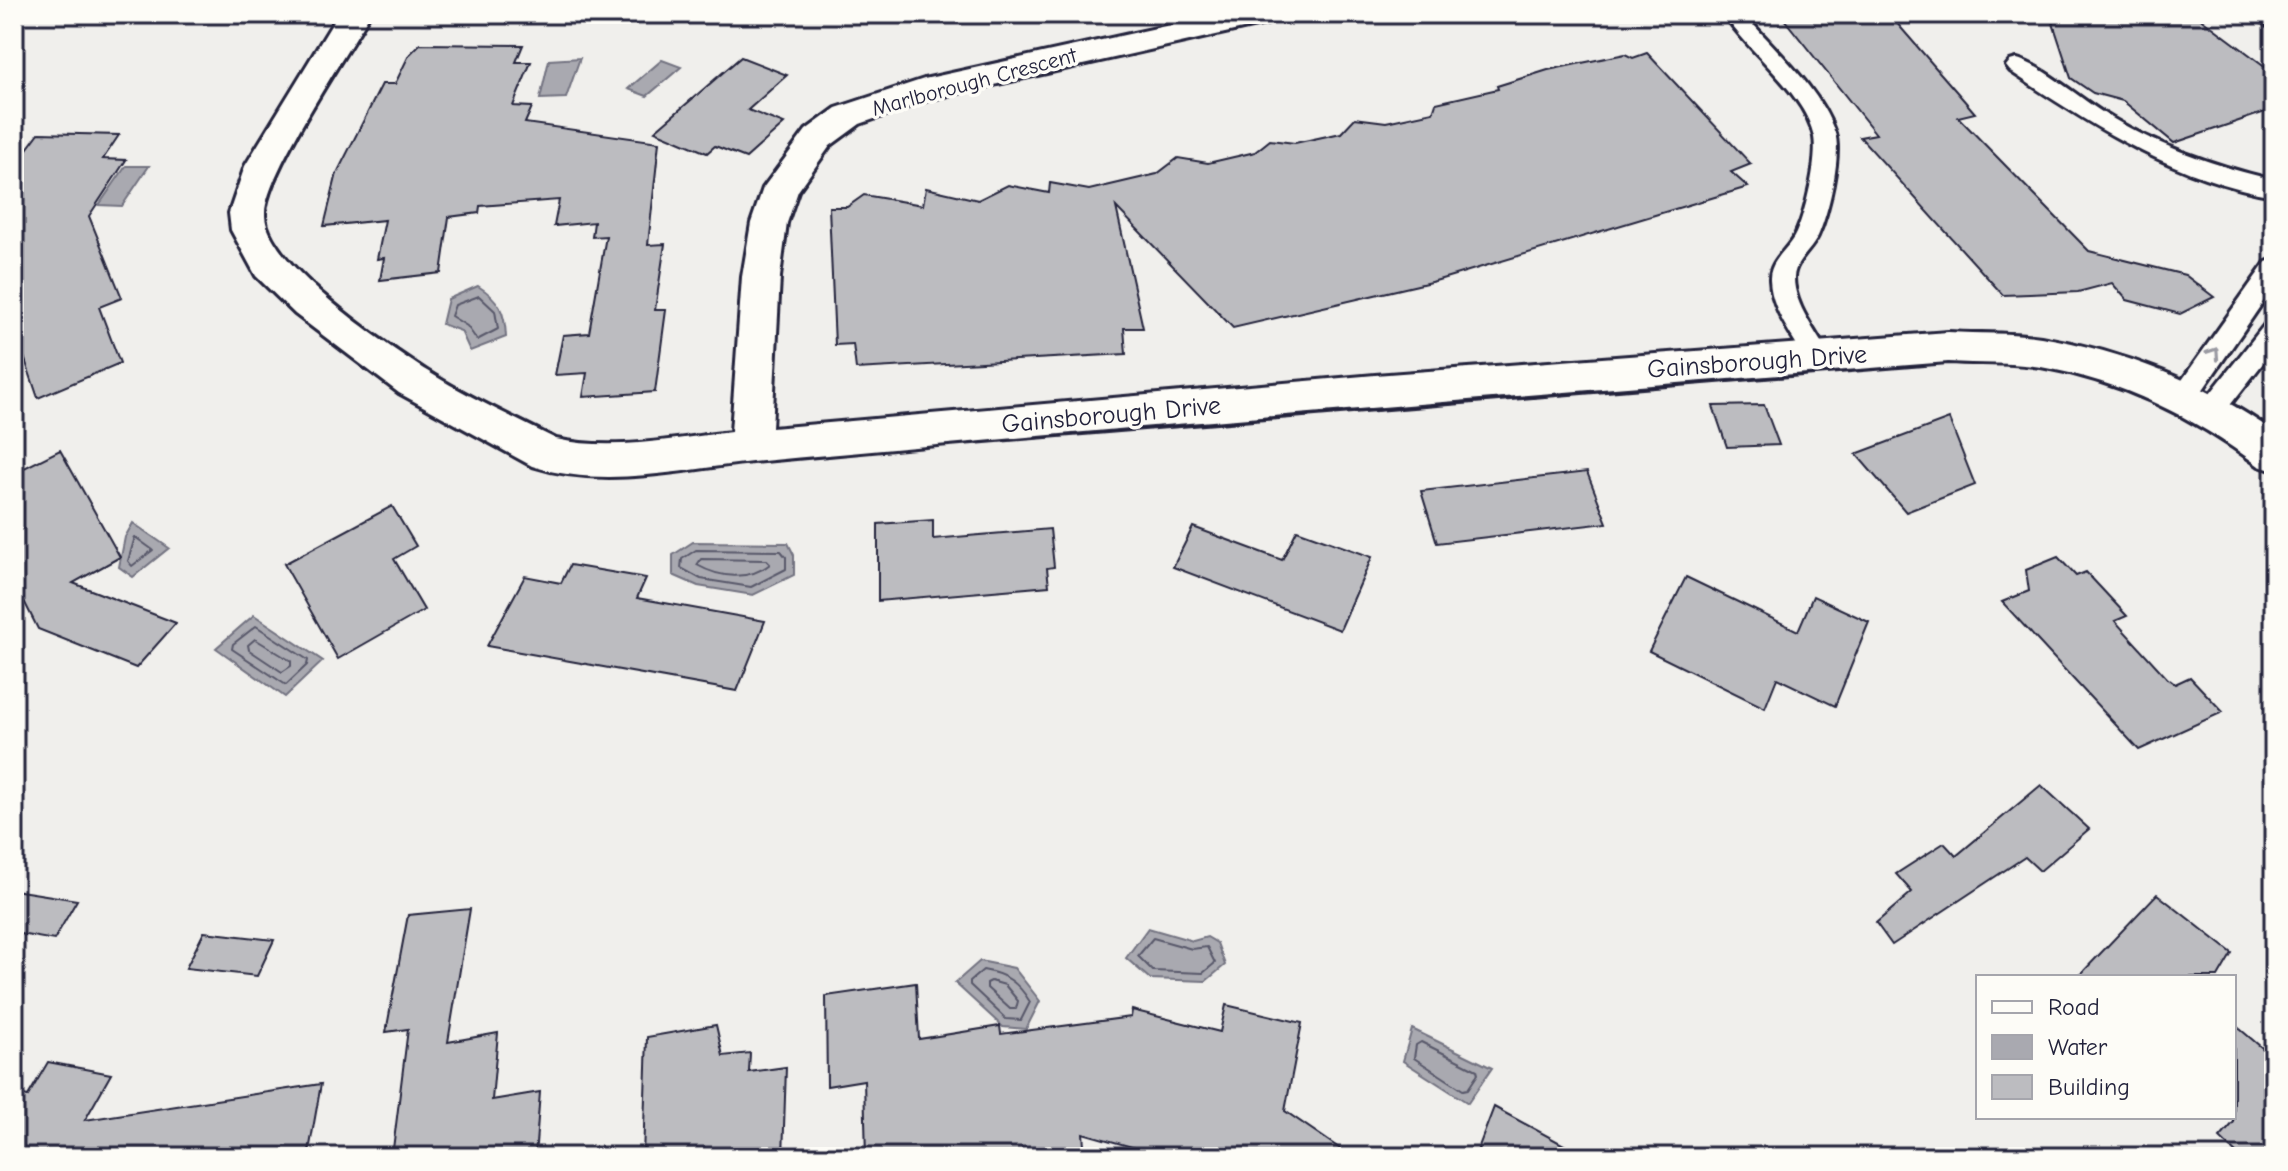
<svg xmlns="http://www.w3.org/2000/svg" width="2288" height="1171" viewBox="0 0 2288 1171" font-family="'Comic Neue',sans-serif">
	<rect width="100%" height="100%" fill="#f0efec"/>
	<filter id="ink" filterUnits="userSpaceOnUse"><feTurbulence type="fractalNoise" baseFrequency=".0125" numOctaves="2"/><feDisplacementMap in="SourceGraphic" scale="16" xChannelSelector="R" yChannelSelector="G"/><feConvolveMatrix kernelMatrix="1 2 1 2 8 2 1 2 1" color-interpolation-filters="sRGB"/></filter>
	<g filter="url(#ink)">
		<!-- water -->
		<g fill="#a9a9b0" stroke="#737381" stroke-width="2">
			<path d="M 580,58 L 566,98 L 540,99 L 549,60 Z"/>
			<path d="M 662,60 L 681,67 L 647,96 L 628,89 Z"/>
			<path d="M 126,166 L 149,166 L 122,206 L 99,205 Z"/>
			<path d="M 478,286 C 499,299 505,312 506,337 L 470,351 L 461,331 L 442,324 L 448,299 Z"/>
			<path d="M 133,523 L 169,548 L 133,577 L 119,567 L 125,537 Z"/>
			<path d="M 693,542 L 788,543 L 794,555 L 794,575 L 753,595 L 698,586 L 673,575 L 673,555 Z"/>
			<path d="M 254,615 L 323,661 L 285,697 L 216,648 Z"/>
			<path d="M 1148,928 L 1193,941 L 1207,937 L 1217,943 L 1225,965 L 1206,981 L 1150,979 L 1126,958 Z"/>
			<path d="M 980,961 L 1014,968 L 1040,1001 L 1026,1029 L 1003,1027 L 955,983 Z"/>
			<path d="M 1412,1029 L 1492,1068 L 1468,1103 L 1403,1061 Z"/>
		</g>
		<g fill="none" stroke-linecap="round" stroke-linejoin="round">
			<!-- shore -->
			<g stroke="#58586a" stroke-width="2">
				<path d="M 479,296 L 495,311 L 498,329 L 477,340 L 467,326 L 451,316 L 455,305 Z"/>
				<path d="M 135,537 L 153,550 L 132,566 L 128,561 Z"/>
				<path d="M 696,550 L 781,551 L 786,557 L 786,569 L 751,587 L 701,579 L 681,568 L 682,559 Z"/>
				<path d="M 701,559 L 766,560 L 770,564 C 749,581 720,578 697,565 Z"/>
				<path d="M 256,626 L 308,660 L 307,665 L 286,685 L 232,649 L 233,644 Z"/>
				<path d="M 255,639 L 291,661 L 291,666 L 282,672 L 249,650 L 248,645 Z"/>
				<path d="M 1153,938 L 1192,949 L 1207,947 L 1215,963 L 1203,973 L 1153,971 L 1138,956 Z"/>
				<path d="M 983,970 C 1006,974 1018,982 1030,1002 L 1021,1020 L 1006,1019 L 970,985 L 970,981 Z"/>
				<path d="M 991,981 L 1005,985 L 1018,1001 L 1016,1009 L 1010,1009 L 987,988 L 987,983 Z"/>
				<path d="M 1421,1042 L 1477,1070 L 1478,1074 L 1468,1089 L 1463,1090 L 1414,1058 L 1416,1045 Z"/>
			</g>
		</g>
		<!-- building -->
		<g fill="#bcbcc0" stroke="#22223b" stroke-width="2">
			<path d="M 1780,14 L 1889,14 L 1975,113 L 1958,117 L 2089,251 L 2185,275 L 2214,297 L 2180,314 L 2127,300 L 2112,283 L 2078,292 L 2003,295 L 1860,137 L 1876,134 Z"/>
			<path d="M 2050,14 L 2195,14 L 2274,73 L 2274,109 L 2174,143 L 2123,101 L 2093,93 L 2071,78 Z"/>
			<path d="M 420,44 L 523,45 L 516,62 L 531,62 L 513,106 L 532,107 L 525,123 L 659,142 L 648,245 L 665,244 L 655,310 L 666,310 L 655,392 L 583,397 L 587,373 L 555,375 L 563,335 L 589,333 L 606,236 L 592,237 L 594,222 L 554,226 L 559,200 L 480,206 L 479,213 L 449,217 L 441,273 L 380,280 L 384,258 L 377,259 L 385,220 L 324,226 L 337,173 L 382,84 L 395,84 L 409,55 Z"/>
			<path d="M 1647,53 L 1751,164 L 1731,172 L 1748,187 L 1435,281 L 1233,328 L 1116,207 L 1143,328 L 1124,328 L 1126,354 L 856,369 L 853,344 L 835,345 L 829,207 L 847,207 L 864,195 L 923,205 L 926,188 L 978,200 L 1008,185 L 1049,193 L 1050,183 L 1089,190 L 1157,174 L 1178,158 L 1208,163 L 1255,152 L 1270,140 L 1295,143 L 1341,133 L 1355,118 L 1386,122 L 1433,112 L 1436,103 L 1498,89 L 1497,86 L 1548,70 L 1625,54 L 1633,58 Z"/>
			<path d="M 741,57 L 787,75 L 748,110 L 784,124 L 746,158 L 715,146 L 707,153 L 655,131 Z"/>
			<path d="M 39,133 L 119,135 L 103,159 L 126,160 L 89,216 L 122,298 L 99,307 L 120,363 L 38,398 L 14,327 L 14,153 L 24,153 Z"/>
			<path d="M 1764,405 L 1779,445 L 1727,447 L 1713,406 Z"/>
			<path d="M 1949,419 L 1975,485 L 1906,512 L 1856,454 Z"/>
			<path d="M 60,450 L 120,557 L 73,583 L 176,623 L 136,668 L 38,629 L 14,581 L 14,473 Z"/>
			<path d="M 1587,472 L 1607,523 L 1437,543 L 1421,491 Z"/>
			<path d="M 392,506 L 416,546 L 394,559 L 424,610 L 338,659 L 284,564 Z"/>
			<path d="M 933,520 L 933,539 L 1050,529 L 1054,567 L 1047,568 L 1049,586 L 878,601 L 878,524 Z"/>
			<path d="M 1193,527 L 1282,560 L 1297,530 L 1372,557 L 1340,630 L 1173,567 Z"/>
			<path d="M 2058,557 L 2076,576 L 2086,572 L 2127,616 L 2115,621 L 2167,678 L 2175,684 L 2190,677 L 2223,712 L 2139,750 L 2002,602 L 2029,591 L 2026,570 Z"/>
			<path d="M 570,565 L 646,578 L 637,598 L 765,621 L 737,691 L 487,646 L 525,576 L 561,583 Z"/>
			<path d="M 1686,577 L 1798,631 L 1813,596 L 1869,622 L 1835,706 L 1777,678 L 1765,708 L 1649,651 Z"/>
			<path d="M 2041,785 L 2089,829 L 2040,871 L 2025,857 L 1892,945 L 1876,923 L 1912,892 L 1896,874 L 1944,843 L 1956,856 Z"/>
			<path d="M 14,890 L 77,900 L 54,940 L 14,933 Z"/>
			<path d="M 2157,894 L 2232,953 L 2218,977 L 2078,977 Z"/>
			<path d="M 470,909 L 448,1042 L 498,1033 L 492,1100 L 540,1092 L 535,1157 L 392,1157 L 408,1029 L 386,1032 L 408,915 Z"/>
			<path d="M 204,932 L 274,940 L 257,976 L 186,968 Z"/>
			<path d="M 916,983 L 919,1039 L 1000,1026 L 1001,1034 L 1131,1017 L 1132,1010 L 1220,1032 L 1226,1005 L 1302,1023 L 1285,1111 L 1352,1157 L 1167,1157 L 1083,1133 L 1085,1157 L 866,1157 L 864,1080 L 827,1086 L 826,996 Z"/>
			<path d="M 2234,1024 L 2274,1058 L 2274,1157 L 2240,1157 L 2220,1138 L 2234,1122 Z"/>
			<path d="M 716,1025 L 723,1056 L 750,1053 L 749,1072 L 786,1067 L 783,1157 L 643,1157 L 647,1037 Z"/>
			<path d="M 48,1062 L 111,1074 L 85,1120 L 321,1084 L 308,1157 L 14,1157 L 14,1093 L 28,1096 Z"/>
			<path d="M 1494,1107 L 1586,1157 L 1475,1157 Z"/>
		</g>
		<g fill="none" stroke-linecap="round" stroke-linejoin="round">
			<defs>
				<g id="service">
					<path d="M 1739,14 L 1745,15 C 1775,50 1820,88 1835,133 C 1842,156 1828,214 1818,236 C 1812,250 1794,262 1794,278 C 1794,306 1817,332 1829,356 L 1826,363 L 1817,366 L 1808,363 C 1794,338 1771,310 1770,280 C 1769,260 1789,249 1796,233 C 1806,211 1818,160 1814,137 C 1806,95 1752,55 1728,20 L 1731,15 Z"/>
					<path d="M 2254,14 L 2274,14 L 2274,27 L 2267,26 Z"/>
					<path d="M 2017,59 C 2044,66 2085,103 2112,118 C 2162,148 2217,166 2274,180 L 2274,196 C 2174,179 2092,126 2010,71 L 2006,66 L 2010,61 Z"/>
					<path d="M 2274,259 L 2274,286 L 2193,404 L 2184,407 L 2175,404 L 2171,397 L 2175,390 L 2266,262 Z"/>
					<path d="M 2274,322 L 2274,349 L 2220,418 L 2211,421 L 2202,418 L 2198,411 L 2202,404 L 2265,324 Z"/>
				</g>
				<path id="minor" d="M 338,14 L 370,14 C 346,55 267,171 265,213 C 263,262 387,345 427,371 C 468,397 513,417 556,439 C 613,452 675,438 731,432 L 742,277 L 751,223 L 763,188 L 806,130 L 836,108 L 924,79 L 1220,14 L 1281,14 L 1276,21 L 1265,24 L 931,99 L 860,124 L 830,146 L 798,191 L 787,223 L 780,277 L 772,428 L 1375,375 L 1948,332 C 1979,334 2010,332 2041,337 C 2123,351 2206,383 2274,432 L 2274,471 L 2259,466 C 2194,417 2122,381 2041,367 C 2010,362 1979,364 1948,362 C 1611,388 1274,415 937,445 C 875,451 813,456 752,462 C 679,470 603,489 532,466 L 399,393 L 295,314 L 256,276 L 231,230 L 229,213 L 245,166 Z"/>
			</defs>
			<!-- service casing -->
			<use href="#service" stroke="#22223b" stroke-width="6"/>
			<!-- minor casing -->
			<use href="#minor" stroke="#22223b" stroke-width="6"/>
			<!-- service -->
			<use href="#service" fill="#fdfcf7" fill-rule="evenodd"/>
			<!-- minor -->
			<use href="#minor" fill="#fdfcf7" fill-rule="evenodd"/>
		</g>
		<!-- one-way arrows -->
		<defs><path id="oneway-chevron" d="M-2-3.5L2.5 0L-2 3.5" fill="none" stroke-width="1.6" stroke-linecap="round" stroke-linejoin="round" transform="scale(2)"/></defs>
		<use stroke="#9a9aa2" href="#oneway-chevron" transform="translate(2214 353) rotate(-56)"/>
	</g>
	<g text-anchor="middle" stroke-width="7" stroke-linejoin="round" paint-order="stroke">
		<!-- far-street labels -->
		<g font-size="22" fill="#22223b" stroke="#fdfcf7">
			<text transform="translate(974 81) rotate(-15)" y="8">Marlborough Crescent</text>
		</g>
		<!-- street labels -->
		<g font-size="26" fill="#22223b" stroke="#fdfcf7">
			<text transform="translate(1757 361) rotate(-4)" y="9">Gainsborough Drive</text>
			<text transform="translate(1111 414) rotate(-5)" y="9">Gainsborough Drive</text>
		</g>
	</g>
	<!-- margin -->
	<rect width="2288" height="1171" fill="none" stroke="#fdfcf7" stroke-width="48"/>
	<rect x="24" y="24" width="2240" height="1123" fill="none" stroke="#22223b" stroke-width="3" filter="url(#ink)"/>
	<!-- legend -->
	<rect x="1976" y="975" width="260" height="144" fill="#fdfcf7" stroke="#a5a5ac" stroke-width="2"/>
	<rect x="1992" y="1001" width="40" height="12" fill="#fdfcf7" stroke="#a5a5ac" stroke-width="2"/>
	<text x="2048" y="1015" font-size="24" fill="#22223b">Road</text>
	<rect x="1992" y="1035" width="40" height="24" fill="#a9a9b0" stroke="#a5a5ac" stroke-width="2"/>
	<text x="2048" y="1055" font-size="24" fill="#22223b">Water</text>
	<rect x="1992" y="1075" width="40" height="24" fill="#bcbcc0" stroke="#a5a5ac" stroke-width="2"/>
	<text x="2048" y="1095" font-size="24" fill="#22223b">Building</text>
</svg>
